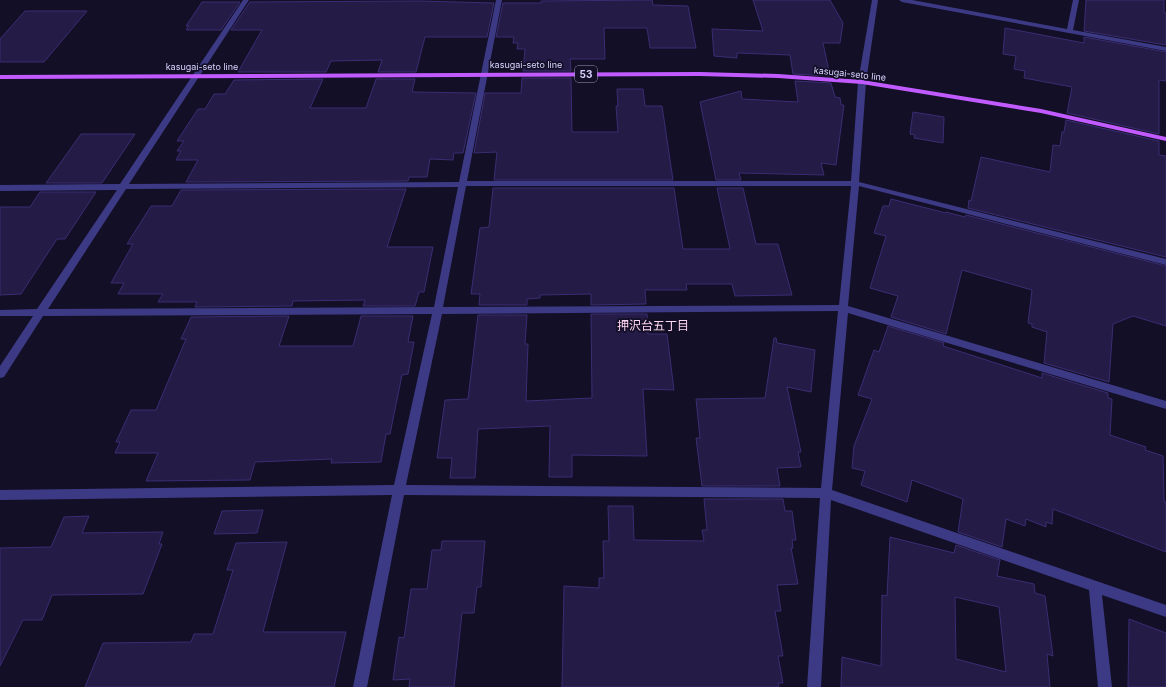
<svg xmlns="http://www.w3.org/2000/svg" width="1166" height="687" viewBox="0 0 1166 687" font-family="Inter,'Noto Sans JP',sans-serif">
	<rect width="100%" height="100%" fill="#130f26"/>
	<!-- building -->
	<g fill="#241b47" stroke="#3b2d73" fill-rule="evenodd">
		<path d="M 652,0 L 653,5 L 688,6 L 696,48 L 650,48 L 647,28 L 604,28 L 605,59 L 570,59 L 571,71 L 523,71 L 525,49 L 517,49 L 518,43 L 513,43 L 514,37 L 496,37 L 503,3 L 541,3 L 541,1 Z"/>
		<path d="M 753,0 L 830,0 L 843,23 L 840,43 L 823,43 L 830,76 L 793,74 L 790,55 L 737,53 L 737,58 L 714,56 L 712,29 L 763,31 Z"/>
		<path d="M 1086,0 L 1164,0 L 1164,13 L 1166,13 L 1166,45 L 1084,31 Z"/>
		<path d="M 419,1 L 494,3 L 487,37 L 425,37 L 416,72 L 378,72 L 382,60 L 331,61 L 326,72 L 238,72 L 262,30 L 231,30 L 250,2 Z"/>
		<path d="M 202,2 L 240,2 L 221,30 L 186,30 L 189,26 L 186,26 Z"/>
		<path d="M 25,11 L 87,11 L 44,62 L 0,62 L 0,39 Z"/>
		<path d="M 1005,28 L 1084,43 L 1084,37 L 1166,52 L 1166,81 L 1159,80 L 1159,134 L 1067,113 L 1072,87 L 1024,78 L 1025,71 L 1014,69 L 1016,56 L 1003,54 Z"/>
		<path d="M 522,78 L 571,78 L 572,132 L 618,132 L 616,106 L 618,106 L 617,89 L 643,89 L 645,106 L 662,106 L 673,180 L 494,180 L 497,152 L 474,153 L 485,93 L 521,93 Z"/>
		<path d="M 323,79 L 310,108 L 366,108 L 376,79 L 415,79 L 412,92 L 476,93 L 463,153 L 454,153 L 453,160 L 430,159 L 427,177 L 409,177 L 408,181 L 186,182 L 198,160 L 176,160 L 181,151 L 177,151 L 184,141 L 177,141 L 198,109 L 205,109 L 214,94 L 225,94 L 234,80 Z"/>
		<path d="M 795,81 L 831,83 L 835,97 L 840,98 L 841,105 L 844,105 L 836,165 L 821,163 L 824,175 L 739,173 L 741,180 L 716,180 L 700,102 L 741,91 L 742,99 L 798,102 Z"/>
		<path d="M 913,112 L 944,117 L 943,143 L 914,138 L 915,135 L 910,134 Z"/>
		<path d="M 1066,120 L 1159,141 L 1159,155 L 1166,156 L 1166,257 L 968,208 L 969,200 L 971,201 L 981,157 L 1050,172 L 1053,145 L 1060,146 L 1062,132 L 1064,132 Z"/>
		<path d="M 81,134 L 135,134 L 102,183 L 46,183 Z"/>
		<path d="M 493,188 L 674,188 L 683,249 L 730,249 L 717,188 L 743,188 L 756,244 L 778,244 L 792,295 L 735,296 L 732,284 L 686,284 L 687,290 L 645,290 L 646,304 L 591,305 L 591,294 L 540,295 L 540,298 L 527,299 L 527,305 L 479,305 L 480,294 L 471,294 L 480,228 L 489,227 Z"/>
		<path d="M 406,189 L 387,247 L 433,247 L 424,292 L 419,292 L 415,306 L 363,306 L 365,300 L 293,301 L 292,306 L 195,307 L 197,302 L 158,302 L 163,294 L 118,294 L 124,283 L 111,283 L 133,244 L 127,244 L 151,206 L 172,206 L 181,190 Z"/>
		<path d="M 40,192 L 96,192 L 65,239 L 57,239 L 21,294 L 0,295 L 0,207 L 30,207 Z"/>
		<path d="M 891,199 L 946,213 L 946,212 L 965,217 L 966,215 L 1166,266 L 1166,326 L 1133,316 L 1113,324 L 1109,382 L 1044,363 L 1047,332 L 1032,327 L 1032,324 L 1028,323 L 1032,290 L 962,270 L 946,334 L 891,317 L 898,296 L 870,288 L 886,236 L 874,233 L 883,206 L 889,206 Z"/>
		<path d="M 591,314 L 647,314 L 648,334 L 667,334 L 674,390 L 643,389 L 647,456 L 572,455 L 572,477 L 549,477 L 550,426 L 478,429 L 475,478 L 450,478 L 452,458 L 437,458 L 445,400 L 468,399 L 478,315 L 527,315 L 525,344 L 528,344 L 526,401 L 592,398 Z"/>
		<path d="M 289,316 L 279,346 L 353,346 L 361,316 L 413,316 L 408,342 L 414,342 L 408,374 L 402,375 L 390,434 L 386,434 L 381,462 L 331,463 L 332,459 L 255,462 L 250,480 L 146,481 L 158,453 L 115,453 L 120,442 L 116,442 L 131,410 L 156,410 L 186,339 L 181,339 L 191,317 Z"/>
		<path d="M 888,326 L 944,343 L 943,346 L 1042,378 L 1042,373 L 1108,393 L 1108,398 L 1112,399 L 1110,435 L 1146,447 L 1145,450 L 1163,456 L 1164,501 L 1166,502 L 1166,552 L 1053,509 L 1052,524 L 1046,522 L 1046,527 L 1026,519 L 1025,526 L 1006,519 L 1002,547 L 958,532 L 963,499 L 912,480 L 907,502 L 861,485 L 865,471 L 852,468 L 854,446 L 872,399 L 858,395 L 874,350 L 879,352 Z"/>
		<path d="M 774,338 L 776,338 L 777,343 L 815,350 L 811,392 L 787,387 L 801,452 L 798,452 L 801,467 L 777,468 L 780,486 L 702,486 L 696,438 L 700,438 L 696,399 L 765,398 Z"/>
		<path d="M 704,499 L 783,499 L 785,511 L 792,511 L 796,540 L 792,540 L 793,548 L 791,548 L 798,584 L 777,585 L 781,611 L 775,611 L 783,656 L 778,656 L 783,683 L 778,683 L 779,687 L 562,687 L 564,586 L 599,588 L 599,578 L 604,578 L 603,541 L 609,541 L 608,506 L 633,506 L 634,540 L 704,541 L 702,530 L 707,530 Z"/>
		<path d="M 263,510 L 257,533 L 214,534 L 222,511 Z"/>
		<path d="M 89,516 L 82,533 L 163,532 L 159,544 L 162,544 L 143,594 L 52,595 L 42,620 L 23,620 L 0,666 L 0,548 L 51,547 L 64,517 Z"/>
		<path d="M 890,537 L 954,553 L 956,545 L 1000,560 L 997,576 L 1034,584 L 1035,593 L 1045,596 L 1053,656 L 1047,654 L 1050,687 L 841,687 L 842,657 L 881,666 L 882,595 L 887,596 ZM 955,597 L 999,607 L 1006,672 L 956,659 Z"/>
		<path d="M 442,541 L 485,541 L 481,587 L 477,587 L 474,613 L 462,613 L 454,687 L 409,687 L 410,679 L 393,680 L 399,637 L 404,638 L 411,589 L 427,589 L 432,550 L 441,550 Z"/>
		<path d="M 287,542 L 263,632 L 346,632 L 334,687 L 85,687 L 103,643 L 191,642 L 194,634 L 213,634 L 233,570 L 227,570 L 236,543 Z"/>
		<path d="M 1129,619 L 1166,633 L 1166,687 L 1128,687 Z"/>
	</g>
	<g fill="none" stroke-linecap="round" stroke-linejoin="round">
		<!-- street -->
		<g fill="#3d3a85" fill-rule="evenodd">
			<path d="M 243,0 L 249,0 L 129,184 L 459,182 L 496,0 L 502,0 L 467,181 L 851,181 L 858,82 L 872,0 L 878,0 L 866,82 L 859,182 L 1166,259 L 1166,265 L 859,186 L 848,306 L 1166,401 L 1166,409 L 848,313 L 832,490 L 1166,605 L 1166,617 L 1102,595 L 1112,687 L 1098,687 L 1089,590 L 831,500 L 821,687 L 807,687 L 820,498 L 404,495 L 367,687 L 353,687 L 392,495 L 0,500 L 0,490 L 394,485 L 432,314 L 43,316 L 4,377 L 0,378 L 0,366 L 33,316 L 0,316 L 0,310 L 37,309 L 117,190 L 0,191 L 0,185 L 120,184 ZM 466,186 L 851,186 L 839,305 L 443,307 ZM 458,187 L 434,307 L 48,309 L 126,189 ZM 838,311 L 821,488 L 406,485 L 442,314 Z"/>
			<path d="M 899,0 L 912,0 L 1067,29 L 1073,0 L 1079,0 L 1073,30 L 1166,47 L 1166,51 L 902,2 Z"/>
		</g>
		<!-- primary -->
		<path fill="#c25bff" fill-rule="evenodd" d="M 700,72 L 778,74 L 862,80 L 1041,109 L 1166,137 L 1166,141 L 1041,113 L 862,84 L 778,78 L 700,76 L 0,79 L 0,75 Z"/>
	</g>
	<g text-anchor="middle" stroke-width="3.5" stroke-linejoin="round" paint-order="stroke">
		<!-- far-street labels -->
		<g font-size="9" fill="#d9d4ff" stroke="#130f26">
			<text x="526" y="68">kasugai-seto line</text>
			<text x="202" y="70">kasugai-seto line</text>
			<text transform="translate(850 74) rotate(6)" y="3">kasugai-seto line</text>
		</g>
		<!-- shield labels -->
		<rect fill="#130f26" stroke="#9e99be" stroke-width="1" x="575" y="66" width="22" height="16" rx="3"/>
		<g font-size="10" font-weight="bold" fill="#d9d4ff">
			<text x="586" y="78">53</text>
		</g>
		<!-- neighbourhood labels -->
		<g font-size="12" fill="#ffd6f0" stroke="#130f26">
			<text x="653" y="330">押沢台五丁目</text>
		</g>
	</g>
</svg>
